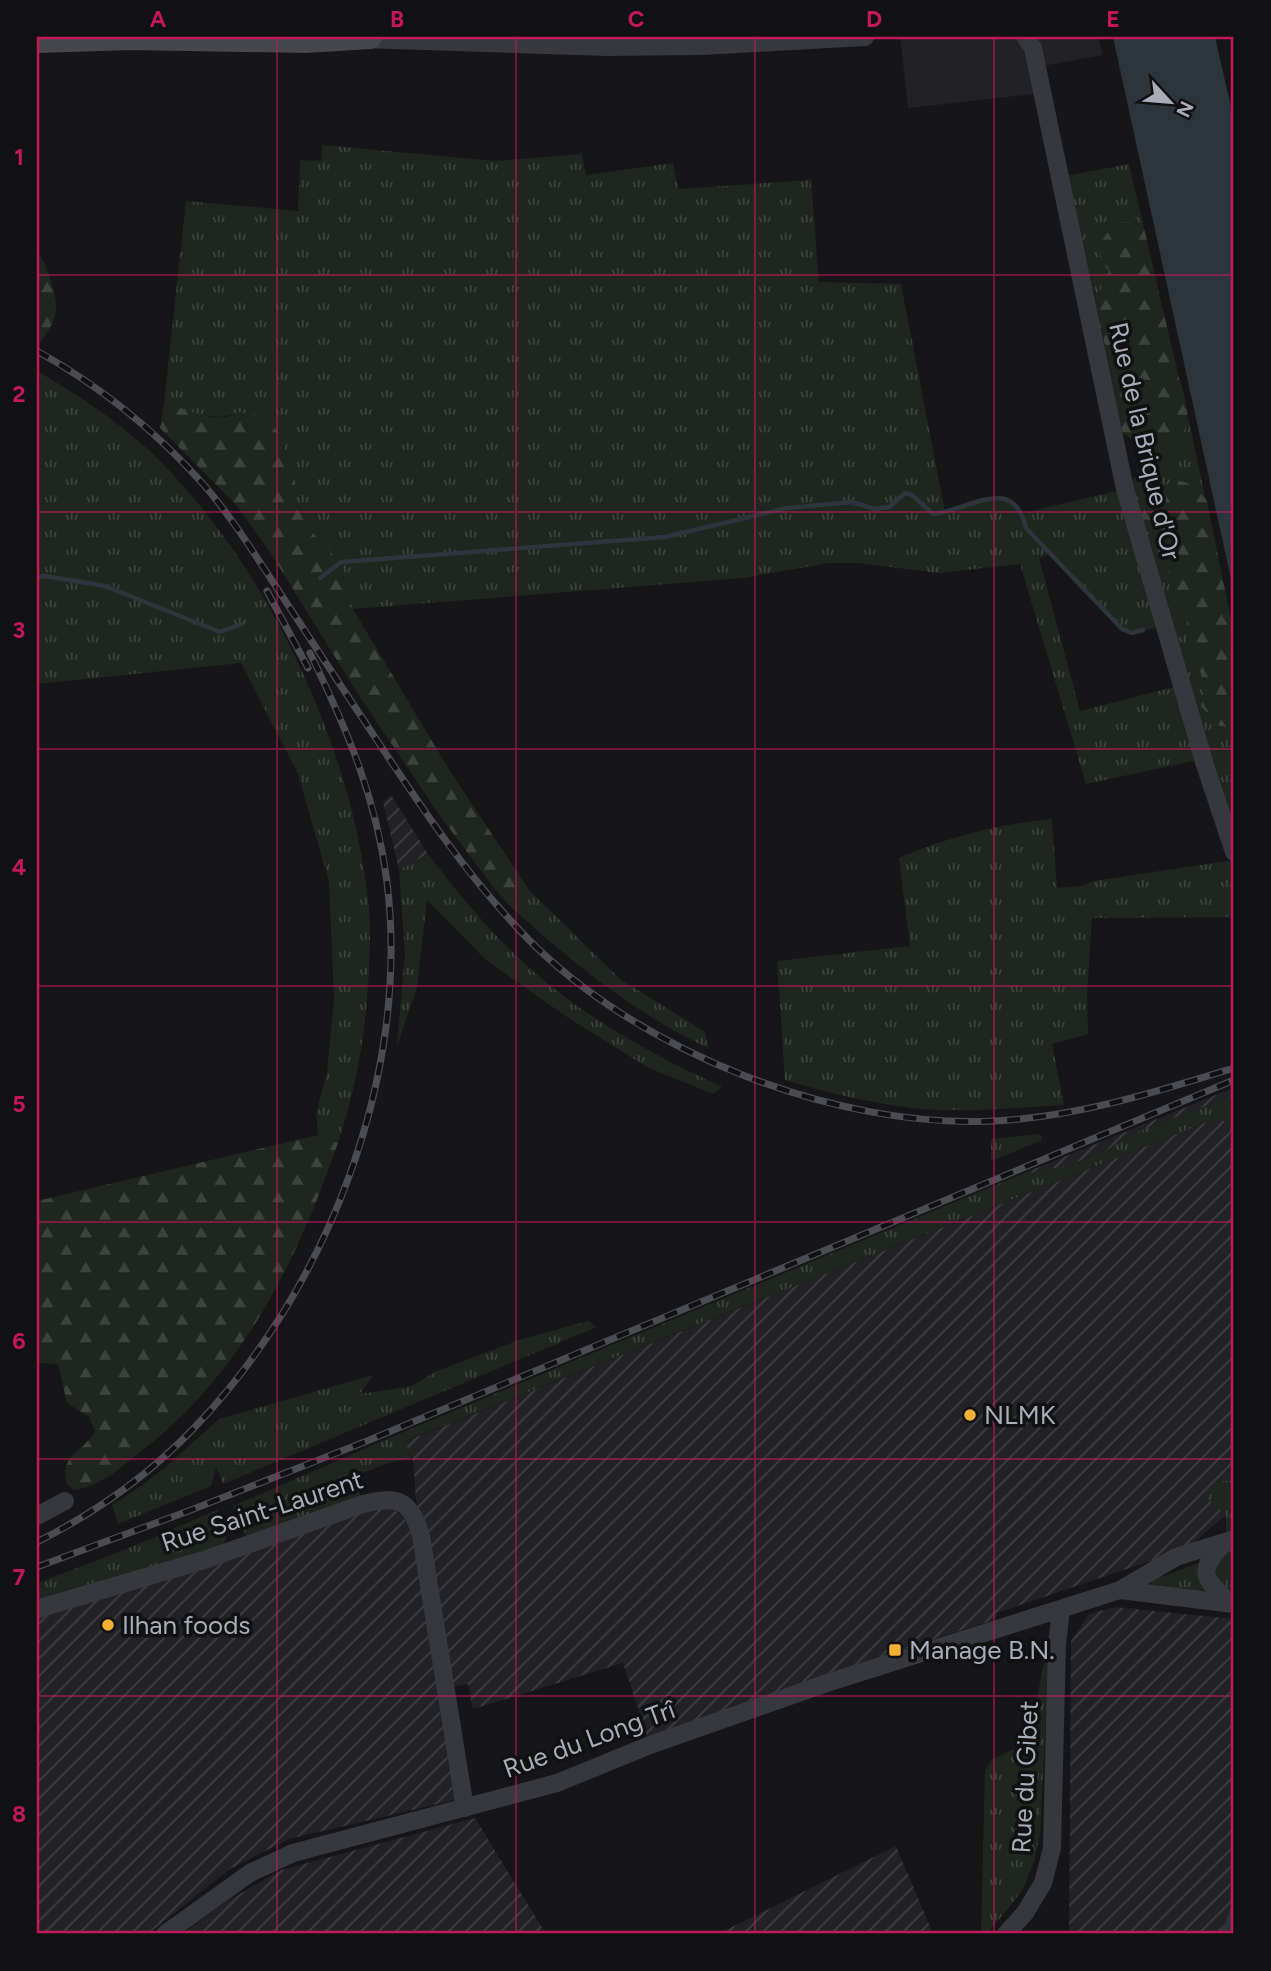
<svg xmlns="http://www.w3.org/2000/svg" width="1271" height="1971" viewBox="0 0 1271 1971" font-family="Figtree,sans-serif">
	<defs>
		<pattern id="industrial-furrows" width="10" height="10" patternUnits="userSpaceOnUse" patternTransform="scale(1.75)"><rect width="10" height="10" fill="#222225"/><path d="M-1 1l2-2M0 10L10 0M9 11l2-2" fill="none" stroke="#3f3f43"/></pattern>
		<pattern id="grass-tufts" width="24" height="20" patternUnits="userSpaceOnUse" patternTransform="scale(1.75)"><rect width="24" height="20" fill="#1e261f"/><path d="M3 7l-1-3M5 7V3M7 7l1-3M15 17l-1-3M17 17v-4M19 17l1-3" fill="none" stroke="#3c433d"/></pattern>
		<pattern id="forest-firs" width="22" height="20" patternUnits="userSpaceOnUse" patternTransform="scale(1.75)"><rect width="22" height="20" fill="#1e261f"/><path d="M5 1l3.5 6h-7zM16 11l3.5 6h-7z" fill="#3c433d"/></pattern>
	</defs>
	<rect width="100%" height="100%" fill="#161618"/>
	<!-- built -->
	<path fill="#222225" d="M 900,37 L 1098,37 L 1103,55 L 1037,67 L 1043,93 L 908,108 Z"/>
	<!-- industrial -->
	<g fill="url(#industrial-furrows)">
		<path d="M 391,795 L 428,854 L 399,870 L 383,802 Z"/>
		<path d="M 1233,1088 L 1233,1096 L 1124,1137 L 1109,1149 L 1070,1165 L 1017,1176 Z"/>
		<path d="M 1209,1121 L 1226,1121 L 1234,1145 L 1234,1480 L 1217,1482 L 1208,1498 L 1226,1515 L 1186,1549 L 997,1613 L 996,1619 L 794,1685 L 648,1739 L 623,1663 L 473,1709 L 468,1684 L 451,1687 L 425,1539 L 416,1499 L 413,1460 L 404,1442 Z"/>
		<path d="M 386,1502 L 403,1517 L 415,1539 L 459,1799 L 289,1839 L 230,1869 L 148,1934 L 37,1934 L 37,1617 Z"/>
		<path d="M 1115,1607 L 1234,1619 L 1234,1898 L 1221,1934 L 1069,1934 L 1071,1641 L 1089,1614 Z"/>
		<path d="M 475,1818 L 546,1934 L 183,1934 L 221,1905 L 281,1870 Z"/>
		<path d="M 896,1846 L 933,1934 L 719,1934 L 726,1930 Z"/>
	</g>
	<!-- grass -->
	<g fill="url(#grass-tufts)" fill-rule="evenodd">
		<path d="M 322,145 L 495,161 L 582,154 L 586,175 L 673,163 L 678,189 L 811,180 L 819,282 L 901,284 L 945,512 C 971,504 1003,485 1023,513 L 1125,489 L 1137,474 L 1140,466 L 1137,445 L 1151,451 L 1180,438 L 1188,416 L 1234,635 L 1234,852 L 1203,759 L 1086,784 L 1020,564 L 939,573 L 857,563 L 829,563 L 743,578 L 353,609 L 344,582 L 341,562 L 318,540 L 304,519 L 295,498 L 295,458 L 286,457 L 280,435 L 239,412 C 214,424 188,410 164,403 L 186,201 L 298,211 L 300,160 L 321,161 ZM 1049,554 L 1122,629 L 1132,633 L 1164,626 L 1182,685 L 1080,711 L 1039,558 Z"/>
		<path d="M 1129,164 L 1144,228 L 1134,222 L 1096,300 L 1122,432 L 1060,177 Z"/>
		<path d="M 37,371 C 78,395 118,421 153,454 C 268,566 354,749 369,909 C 371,928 370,948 369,967 C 366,1031 358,1082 338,1143 L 318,1135 L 316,1114 L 327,1072 L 334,999 L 329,882 L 298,774 L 241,663 L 37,684 L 37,399 L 39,397 L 40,379 L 37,376 Z"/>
		<path d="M 1052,819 L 1057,888 L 1081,886 L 1094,881 L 1234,860 L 1234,917 L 1092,918 L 1087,996 L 1088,1034 L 1052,1044 L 1064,1105 C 1014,1108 962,1113 912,1108 C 869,1103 826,1092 785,1080 L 777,961 L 910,946 L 899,858 C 948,837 999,824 1052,819 Z"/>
		<path d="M 428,854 C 457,892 487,929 523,962 C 581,1016 651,1054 722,1087 L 713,1094 L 647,1067 L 570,1019 L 486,960 L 427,900 L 417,988 L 397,1046 L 405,954 L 399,870 Z"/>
		<path d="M 529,890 L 620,979 L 705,1032 L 708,1048 C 633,1013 572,962 511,907 Z"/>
		<path d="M 1233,1088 L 1234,1088 L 1234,1145 L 1226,1121 L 1209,1121 L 405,1441 L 411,1458 L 388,1463 L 355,1476 L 361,1498 L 247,1538 L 233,1506 L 401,1433 L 1017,1176 L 1070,1165 L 1109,1149 L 1124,1137 L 1233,1096 Z"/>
		<path d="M 1040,1134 L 1042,1140 L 991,1161 L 991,1139 Z"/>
		<path d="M 588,1321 L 597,1327 L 223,1484 L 216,1467 L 211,1486 L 118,1524 L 112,1505 L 137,1489 L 168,1465 L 219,1419 L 373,1375 L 360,1394 L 412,1386 L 437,1371 L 522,1339 Z"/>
		<path d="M 1234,1480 L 1234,1604 L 1218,1593 L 1151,1585 L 1151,1581 L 1209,1559 L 1226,1541 L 1226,1515 L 1207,1498 L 1209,1489 L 1217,1482 Z"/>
		<path d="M 217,1510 L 228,1533 L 223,1546 L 37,1609 L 37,1583 L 122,1551 Z"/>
		<path d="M 1050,1638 L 1040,1833 L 1034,1862 L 1022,1891 L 987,1934 L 981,1934 L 985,1770 L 991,1760 L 1027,1743 Z"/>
	</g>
	<!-- forest -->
	<g fill="url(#forest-firs)">
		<path d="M 1118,222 L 1134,222 L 1144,228 C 1155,275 1166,323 1177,370 C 1180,382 1189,407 1187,418 C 1180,465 1150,455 1122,432 L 1096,300 L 1109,271 C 1092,251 1102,236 1118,222 Z"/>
		<path d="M 37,252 C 46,260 57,296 56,309 C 55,322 47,333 40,343 L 37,342 Z"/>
		<path d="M 164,403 L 213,418 L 228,417 L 239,412 L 258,415 L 269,420 L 280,435 L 286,457 L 295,458 L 295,498 L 304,519 L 318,540 L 341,562 L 344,582 L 353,609 L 448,768 L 529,890 L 511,907 L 493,887 L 438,813 L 356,691 L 270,552 L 237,506 L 160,428 Z"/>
		<path d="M 1171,480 C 1189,481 1196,486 1207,501 L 1234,635 L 1234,729 L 1218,725 L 1201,706 L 1205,689 L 1200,671 L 1190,662 L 1186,647 L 1187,617 C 1171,598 1168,572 1166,548 C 1148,532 1132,521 1139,496 L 1149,490 L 1161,492 Z"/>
		<path d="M 318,1135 L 338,1143 C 296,1263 244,1370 143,1450 C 121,1467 102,1486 74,1490 L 66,1483 C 61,1453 82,1454 95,1431 L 89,1417 L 67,1403 L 58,1364 L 37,1363 L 37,1201 Z"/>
	</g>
	<!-- water -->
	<g fill="#2c353c">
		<path d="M 1113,37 L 1215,37 L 1234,120 L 1234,593 Z"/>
		<path d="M 1234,1898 L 1234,1934 L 1221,1934 Z"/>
	</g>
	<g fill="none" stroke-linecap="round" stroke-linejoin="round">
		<!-- stream -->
		<g stroke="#2c353c" stroke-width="4.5">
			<path d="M 37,577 L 45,576 L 105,586 L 220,632 L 241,624"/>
			<path d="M 320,578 L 341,562 L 665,537 L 787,508 L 852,502 L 874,509 L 889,507 L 905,493 L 912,495 L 933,514 C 970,510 1013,473 1026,528 L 1122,629 L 1132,633 L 1143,630"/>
		</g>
		<!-- street -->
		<g stroke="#37383d" stroke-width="18">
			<path d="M 1025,37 L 1033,48 L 1125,489 L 1205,765 L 1234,852"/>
			<path d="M 361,39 L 607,47 L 702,46 L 865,37"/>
			<path d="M 37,1516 L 65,1501"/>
			<path d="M 1225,1542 C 1197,1571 1202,1577 1230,1603"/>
			<path d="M 1120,1590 L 1234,1604"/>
			<path d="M 37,1609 L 204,1560 L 363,1504 C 398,1495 411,1500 421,1536 L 465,1808"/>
			<path d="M 165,1934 L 250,1873 L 293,1853 L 557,1783 L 650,1745 L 827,1683 L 1120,1590 L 1176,1557 L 1234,1539"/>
			<path d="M 1006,1934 L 1025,1913 L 1043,1883 L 1052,1848 L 1057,1644 L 1061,1609"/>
		</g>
		<!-- secondary -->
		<path stroke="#45474d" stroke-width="24" d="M 37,41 L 131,38 L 306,41 L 370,37"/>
		<defs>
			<g id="rail">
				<path d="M 37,351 C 100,386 156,431 204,485 C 229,514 250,547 271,579 C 295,616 319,652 343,689 C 400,774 454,863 526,937 C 637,1051 835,1129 994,1121 C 1077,1117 1156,1092 1234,1068"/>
				<path d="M 267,591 L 308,668"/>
				<path d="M 37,1542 C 95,1513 149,1475 194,1428 C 327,1290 411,1075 387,882 C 376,796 347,730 310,653"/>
				<path d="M 37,1567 L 191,1510 L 367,1441 L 1234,1080"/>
			</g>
		</defs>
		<!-- rail casing -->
		<use href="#rail" stroke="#4a4c52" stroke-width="7"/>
		<!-- rail -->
		<use href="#rail" stroke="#111113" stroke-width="4.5" stroke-dasharray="13" stroke-linecap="butt"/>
	</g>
	<!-- grid -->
	<path fill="none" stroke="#c2185b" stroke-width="2" stroke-opacity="0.55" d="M 277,37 L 277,1934M 516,37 L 516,1934M 755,37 L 755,1934M 994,37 L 994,1934M 37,275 L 1234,275M 37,512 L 1234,512M 37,749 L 1234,749M 37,986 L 1234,986M 37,1222 L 1234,1222M 37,1459 L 1234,1459M 37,1696 L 1234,1696"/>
	<!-- markers -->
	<g fill="#f2b134" stroke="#111113" stroke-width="2.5">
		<circle cx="970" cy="1415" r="7"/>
		<circle cx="108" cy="1625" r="7"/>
		<rect x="888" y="1643" width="14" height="14" rx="3.5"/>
	</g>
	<g text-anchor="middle" stroke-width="7" stroke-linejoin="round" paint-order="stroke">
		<!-- street labels -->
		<g font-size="26" fill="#a8adb8" stroke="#111113">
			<text transform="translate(1145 441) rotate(77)" y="9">Rue de la Brique d'Or</text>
			<text transform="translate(262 1511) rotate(-18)" y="9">Rue Saint-Laurent</text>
			<text transform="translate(589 1739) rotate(-20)" y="9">Rue du Long Trî</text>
			<text transform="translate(1025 1777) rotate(-87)" y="9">Rue du Gibet</text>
		</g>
		<!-- poi labels -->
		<g font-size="26" fill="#a8adb8" stroke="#111113" text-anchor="start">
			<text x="984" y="1424">NLMK</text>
			<text x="122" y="1634">Ilhan foods</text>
			<text x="909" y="1659">Manage B.N.</text>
		</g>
	</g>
	<!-- border -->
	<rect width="1271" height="1971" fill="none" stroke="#111113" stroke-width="77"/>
	<!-- north arrow -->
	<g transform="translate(1170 102) rotate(116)" stroke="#111113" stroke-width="5" paint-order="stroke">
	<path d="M0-5L12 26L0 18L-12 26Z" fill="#a8adb8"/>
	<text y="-10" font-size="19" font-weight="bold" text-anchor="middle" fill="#a8adb8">N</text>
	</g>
	<rect x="38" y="38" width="1194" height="1894" fill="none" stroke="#c2185b" stroke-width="2.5"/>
	<g font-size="23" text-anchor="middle" font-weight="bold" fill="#c2185b">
		<text x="158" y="27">A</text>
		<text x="397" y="27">B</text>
		<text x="636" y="27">C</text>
		<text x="874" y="27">D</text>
		<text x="1113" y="27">E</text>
		<text x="19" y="165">1</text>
		<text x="19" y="402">2</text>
		<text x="19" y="638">3</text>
		<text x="19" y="875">4</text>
		<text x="19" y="1112">5</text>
		<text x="19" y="1349">6</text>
		<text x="19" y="1585">7</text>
		<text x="19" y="1822">8</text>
	</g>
</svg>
